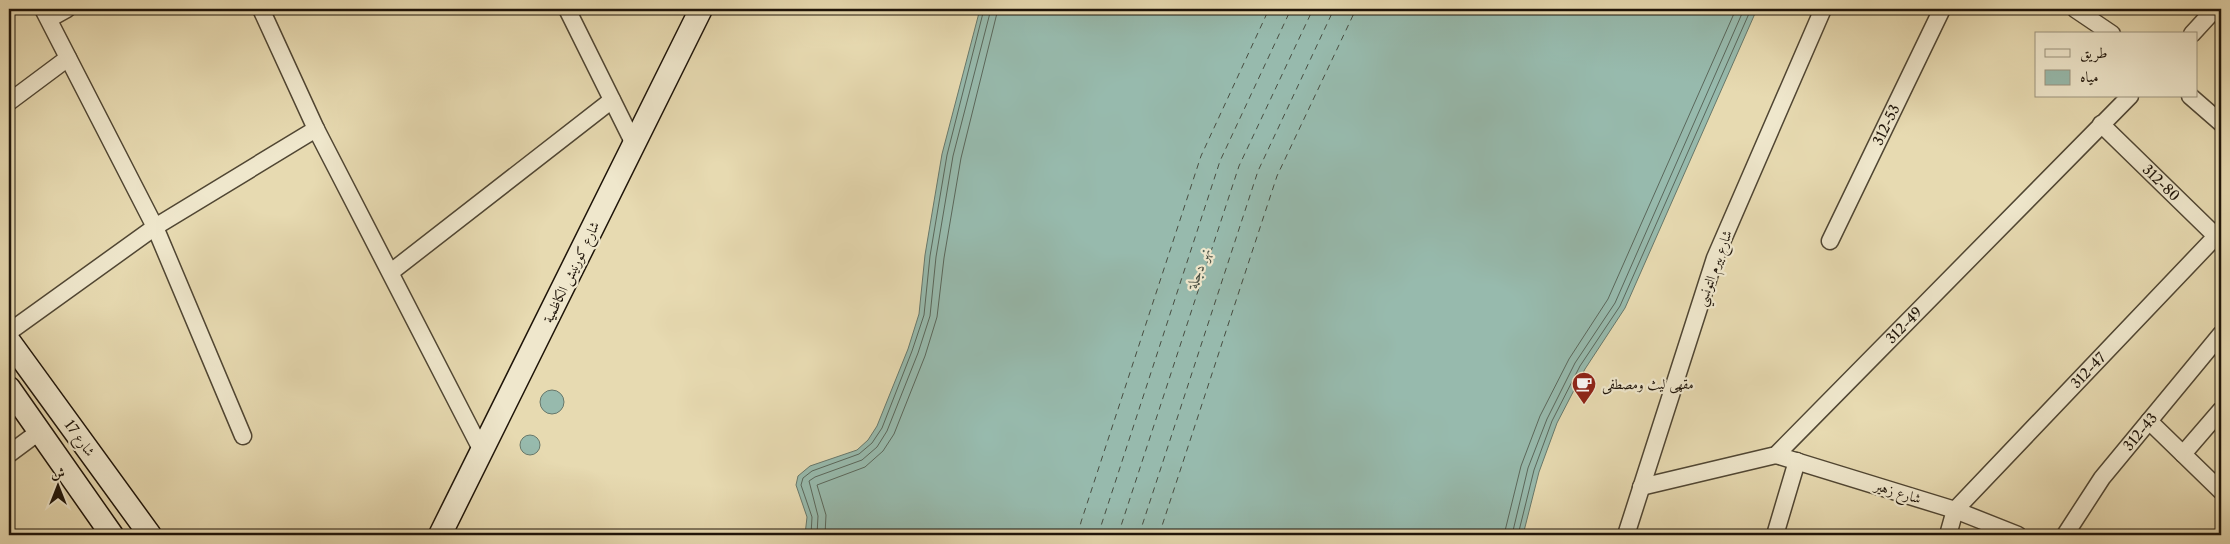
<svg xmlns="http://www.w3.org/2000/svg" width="2230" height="544" viewBox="0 0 2230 544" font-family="'Libre Caslon Text',Amiri,serif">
	<rect width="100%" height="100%" fill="#e7dab1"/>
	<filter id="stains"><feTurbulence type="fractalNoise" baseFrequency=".004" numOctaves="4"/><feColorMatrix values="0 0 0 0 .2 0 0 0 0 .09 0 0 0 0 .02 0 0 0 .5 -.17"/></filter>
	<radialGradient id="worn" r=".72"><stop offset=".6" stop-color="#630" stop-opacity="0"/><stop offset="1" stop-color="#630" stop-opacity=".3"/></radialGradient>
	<!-- water -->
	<g fill="#97baad" stroke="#67786b">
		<path d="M 980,9 L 1757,9 L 1625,308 L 1585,369 L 1557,423 L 1539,472 L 1523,535 L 805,535 L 807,517 L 796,485 L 798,476 L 810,466 L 857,450 L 868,440 L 877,426 L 908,349 L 919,314 L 925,255 L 942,154 Z"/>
		<circle cx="552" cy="402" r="12"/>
		<circle cx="530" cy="445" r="10"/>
	</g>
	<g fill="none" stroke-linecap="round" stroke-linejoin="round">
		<!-- shore -->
		<g stroke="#5a675b" stroke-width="1">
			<path d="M 811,535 L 812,517 L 801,485 L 803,478 L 812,471 L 859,454 L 872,443 L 882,428 L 912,351 L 924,315 L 930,256 L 947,155 L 984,9"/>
			<path d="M 817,535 L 818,516 L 809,481 L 815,477 L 862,460 L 877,447 L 887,431 L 918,353 L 930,316 L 936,257 L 953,156 L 991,9"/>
			<path d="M 825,535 L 826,515 L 817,485 L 865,467 L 883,451 L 894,434 L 925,356 L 937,317 L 944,258 L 961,158 L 998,9"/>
			<path d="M 1504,535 L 1521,466 L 1540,416 L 1569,359 L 1608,299 L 1736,9"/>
			<path d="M 1512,535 L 1528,468 L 1547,419 L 1575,363 L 1615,303 L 1744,9"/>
			<path d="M 1518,535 L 1534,470 L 1552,421 L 1580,366 L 1620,306 L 1751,9"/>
		</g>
		<!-- ferry -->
		<g stroke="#484e42" stroke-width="1" stroke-dasharray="6 5" stroke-linecap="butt">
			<path d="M 1078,535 L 1081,522 L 1201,156 L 1269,9"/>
			<path d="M 1098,535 L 1220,161 L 1291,9"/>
			<path d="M 1118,535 L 1239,166 L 1313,9"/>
			<path d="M 1139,535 L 1258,171 L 1334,9"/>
			<path d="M 1159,535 L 1277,176 L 1356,9"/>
		</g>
		<defs>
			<g id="street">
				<path d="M 43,9 L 155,227 L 243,436"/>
				<path d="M 261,9 L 316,129 L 482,451"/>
				<path d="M 567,9 L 634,144"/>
				<path d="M 2075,9 L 2112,34"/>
				<path d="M 49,19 L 67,9"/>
				<path d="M 2192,34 L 2215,9"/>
				<path d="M 2190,96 L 2221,123"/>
				<path d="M 9,102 L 68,58"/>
				<path id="s1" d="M 2101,124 L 2221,241"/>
				<path id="s2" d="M 1830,241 L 1942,9"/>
				<path d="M 391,272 L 612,100"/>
				<path d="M 9,332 L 155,227 L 316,129"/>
				<path d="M 2149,421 L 2221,491"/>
				<path d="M 9,454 L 40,431"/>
				<path d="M 2183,454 L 2221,410"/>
				<path d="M 1776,455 L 1955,510 L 2018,535"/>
				<path id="s3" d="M 1641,487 L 1776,455 L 2130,96"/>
				<path d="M 1626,535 L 1715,258 L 1823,9"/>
				<path d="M 1775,535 L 1797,461"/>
				<path id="s4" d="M 1948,535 L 1955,510 L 2221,231"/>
				<path id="s5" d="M 2065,535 L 2102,478 L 2221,334"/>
			</g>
			<g id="secondary">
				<path d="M 9,341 L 150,535"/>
				<path d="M 9,388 L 112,535"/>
				<path d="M 440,535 L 701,9"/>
			</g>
		</defs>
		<!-- street casing -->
		<use href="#street" stroke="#504633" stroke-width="19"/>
		<!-- secondary casing -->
		<use href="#secondary" stroke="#1e1409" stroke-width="25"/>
		<!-- street -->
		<use href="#street" stroke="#efe7cc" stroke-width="16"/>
		<!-- secondary -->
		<use href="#secondary" stroke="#efe7cc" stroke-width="22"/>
	</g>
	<!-- icons -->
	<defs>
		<symbol id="cafe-pin" viewBox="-11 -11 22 30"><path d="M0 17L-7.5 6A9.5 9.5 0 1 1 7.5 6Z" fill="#8f2418" stroke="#efe7cc"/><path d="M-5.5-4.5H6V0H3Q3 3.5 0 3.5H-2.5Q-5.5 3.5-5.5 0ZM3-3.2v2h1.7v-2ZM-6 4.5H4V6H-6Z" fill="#fff"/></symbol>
	</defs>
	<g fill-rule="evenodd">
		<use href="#cafe-pin" x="1570" y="370" width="28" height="38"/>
	</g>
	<g text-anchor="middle" stroke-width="4.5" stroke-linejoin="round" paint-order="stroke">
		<!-- street labels -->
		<g font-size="14" fill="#1e1409" stroke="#efe7cc">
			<text dy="5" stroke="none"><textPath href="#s2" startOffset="129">312-53</textPath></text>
			<text dy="5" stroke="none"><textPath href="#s1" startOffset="84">312-80</textPath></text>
			<text transform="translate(1714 268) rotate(-70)" y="5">شارع بيرم التونسي</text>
			<text transform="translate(571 272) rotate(-64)" y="5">شارع كورنيش الكاظمية</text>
			<text dy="5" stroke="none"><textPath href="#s3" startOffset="321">312-49</textPath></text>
			<text dy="5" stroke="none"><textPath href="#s4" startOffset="219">312-47</textPath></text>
			<text dy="5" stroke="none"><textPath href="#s5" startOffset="128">312-43</textPath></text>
			<text transform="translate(80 438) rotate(54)" y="5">شارع 17</text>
			<text transform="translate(1898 492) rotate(17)" y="5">شارع زهير</text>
		</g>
		<!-- poi labels -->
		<g font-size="14" fill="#1e1409" stroke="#efe7cc" text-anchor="start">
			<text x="1602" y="389">مقهى ليث ومصطفى</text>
		</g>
		<!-- water labels -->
		<g font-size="15" font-style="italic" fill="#484e42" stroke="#efe7cc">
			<text transform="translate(1199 268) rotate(-69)" y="5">نهر دجلة</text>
		</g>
	</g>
	<!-- margin -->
	<rect width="2230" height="544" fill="none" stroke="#e7dab1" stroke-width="30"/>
	<rect x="10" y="10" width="2210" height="524" fill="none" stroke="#1e1409" stroke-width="2.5"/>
	<rect x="15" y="15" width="2200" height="514" fill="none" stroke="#1e1409"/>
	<!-- legend -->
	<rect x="2035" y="32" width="162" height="65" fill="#efe7cc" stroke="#9b937e"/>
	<rect x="2045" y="49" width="25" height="8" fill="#efe7cc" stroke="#9b937e"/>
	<text x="2080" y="58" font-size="15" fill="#1e1409">طريق</text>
	<rect x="2045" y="70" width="25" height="15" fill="#97baad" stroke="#9b937e"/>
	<text x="2080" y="82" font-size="15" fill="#1e1409">مياه</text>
	<!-- north arrow -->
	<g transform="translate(58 486)" stroke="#efe7cc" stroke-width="4" paint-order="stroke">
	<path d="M0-4L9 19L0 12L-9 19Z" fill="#1e1409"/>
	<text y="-8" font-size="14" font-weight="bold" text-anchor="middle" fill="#1e1409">ش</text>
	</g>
	<rect width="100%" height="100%" filter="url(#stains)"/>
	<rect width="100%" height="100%" fill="url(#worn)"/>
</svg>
